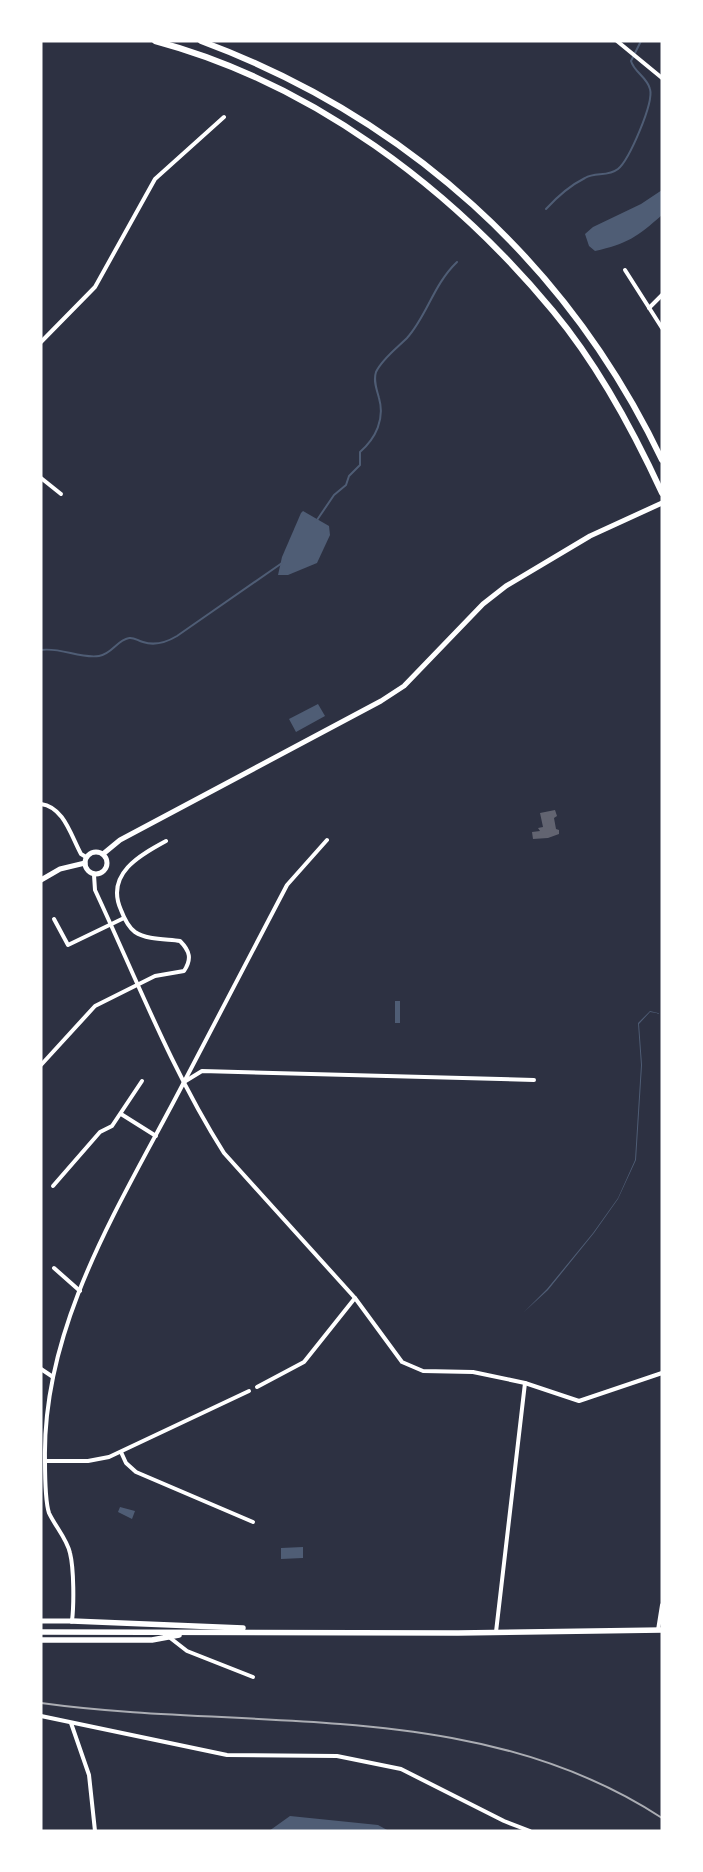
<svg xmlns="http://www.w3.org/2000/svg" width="703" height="1872" viewBox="0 0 703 1872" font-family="'Noto Sans',sans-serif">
	<rect width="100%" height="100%" fill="#2d3142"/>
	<!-- water -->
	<g fill="#4f5d75">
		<path d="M 662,190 L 662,215 C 637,237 627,244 595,251 L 589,246 L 585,234 L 593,227 L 641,204 Z"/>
		<path d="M 303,511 L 329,526 L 330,535 L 317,563 L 288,575 L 278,575 L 282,557 L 301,513 Z"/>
		<path d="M 318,704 L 325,716 L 296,732 L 289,719 Z"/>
		<rect x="395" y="1001" width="5" height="22"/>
		<path d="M 650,1011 L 662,1014 L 650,1012 L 639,1024 L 642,1065 L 636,1160 L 618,1199 L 594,1233 L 548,1290 L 524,1312 L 547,1289 L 593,1233 L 618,1198 L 635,1160 L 641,1065 L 638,1023 Z"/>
		<path d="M 120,1507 L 135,1511 L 132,1519 L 118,1512 Z"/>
		<path d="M 303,1547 L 303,1558 L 281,1559 L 281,1548 Z"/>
		<path d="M 290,1816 L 378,1825 L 389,1831 L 269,1831 Z"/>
	</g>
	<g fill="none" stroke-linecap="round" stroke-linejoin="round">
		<!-- stream -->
		<g stroke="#4f5d75" stroke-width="2">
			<path d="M 546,209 C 557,197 571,185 585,178 C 595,172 608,177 618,169 C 629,160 654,103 650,89 C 647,77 634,72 631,61 L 641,41"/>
			<path d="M 317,520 L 334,495 L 346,485 L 349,476 L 360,465 L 360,452 C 376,438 385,419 379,398 C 377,390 373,381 376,372 C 382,359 397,348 407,338 C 427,316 433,285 457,262"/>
			<path d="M 41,650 C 61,647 80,659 99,656 C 112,654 117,640 129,638 C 134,637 138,641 143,642 C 155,646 167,642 177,636 L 282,563"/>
		</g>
	</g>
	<!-- building -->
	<path fill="#626471" d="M 555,810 L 557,816 L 554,818 L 556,829 L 559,830 L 559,834 L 548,838 L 533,839 L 532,832 L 540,831 L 538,828 L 543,827 L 540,813 Z"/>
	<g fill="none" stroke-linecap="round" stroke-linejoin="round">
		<!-- minor -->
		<g stroke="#fff" stroke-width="4">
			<path d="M 617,41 L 662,78"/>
			<path d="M 625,270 L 662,328"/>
			<path d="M 649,308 L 662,295"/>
			<path d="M 41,342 L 95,287 L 155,179 L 224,117"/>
			<path d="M 41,478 L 61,494"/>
			<path d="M 41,804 C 64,807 71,836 81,854 L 86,857"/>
			<path d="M 94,875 L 95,890 C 136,978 172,1071 224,1153 L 355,1298 L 402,1362 L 423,1371 L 473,1372 L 525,1383 L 579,1401 L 662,1373"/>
			<path d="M 54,919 L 68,945 L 124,918"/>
			<path d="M 41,1065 L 95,1006 L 155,976 L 184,971 C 192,959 190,951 180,941 C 167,939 147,940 135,932 C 128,927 124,918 121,910 C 105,874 140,855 166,841"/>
			<path d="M 184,1082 L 287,885 L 327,840"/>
			<path d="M 121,1114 L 156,1136"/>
			<path d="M 53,1186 L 100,1132 L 112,1126 L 142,1081"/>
			<path d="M 54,1268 L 80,1291"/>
			<path d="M 41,1369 L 53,1377"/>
			<path d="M 257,1387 L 304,1362 L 355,1298"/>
			<path d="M 121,1452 L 126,1463 L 136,1472 L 253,1522"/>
			<path d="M 45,1461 L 88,1461 L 109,1457 L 249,1391"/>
			<path d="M 72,1621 C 74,1605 74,1569 70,1553 C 67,1539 55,1526 49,1513 C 45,1501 45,1474 45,1460 C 42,1323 123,1200 184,1082 L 202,1071 L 534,1080"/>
			<path d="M 658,1630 L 662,1605"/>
			<path d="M 496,1632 L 525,1383"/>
			<path d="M 169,1637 L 187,1651 L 253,1677"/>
			<path d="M 41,1716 L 227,1755 L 337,1756 L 401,1769 L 504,1821 L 530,1831"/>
			<path d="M 71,1723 L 89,1775 L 95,1831"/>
		</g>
		<!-- secondary -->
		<g stroke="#fff" stroke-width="5">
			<circle cx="96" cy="863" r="11"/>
			<path d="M 103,854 L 120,840 L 381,701 L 404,686 L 483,604 L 506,586 L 590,536 L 662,503"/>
			<path d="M 41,880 L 60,869 L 85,863"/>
			<path d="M 41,1621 L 72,1621"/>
		</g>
		<!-- primary -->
		<g stroke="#fff" stroke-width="5.5">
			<path d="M 72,1621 L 243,1628"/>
			<path d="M 41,1632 L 458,1633 L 662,1630"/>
			<path d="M 41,1640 L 152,1640 L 179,1635"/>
		</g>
		<!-- motorway -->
		<g stroke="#fff" stroke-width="6">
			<path d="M 155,41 C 312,83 451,188 553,311 C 598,365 633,430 662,493"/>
			<path d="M 201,41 C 406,117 568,263 662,460"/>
		</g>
		<!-- rail -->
		<path stroke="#abadb3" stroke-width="2" d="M 41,1703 C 250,1732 476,1696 662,1818"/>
	</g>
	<!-- border -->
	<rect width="703" height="1872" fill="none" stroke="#ffffff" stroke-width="85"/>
</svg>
